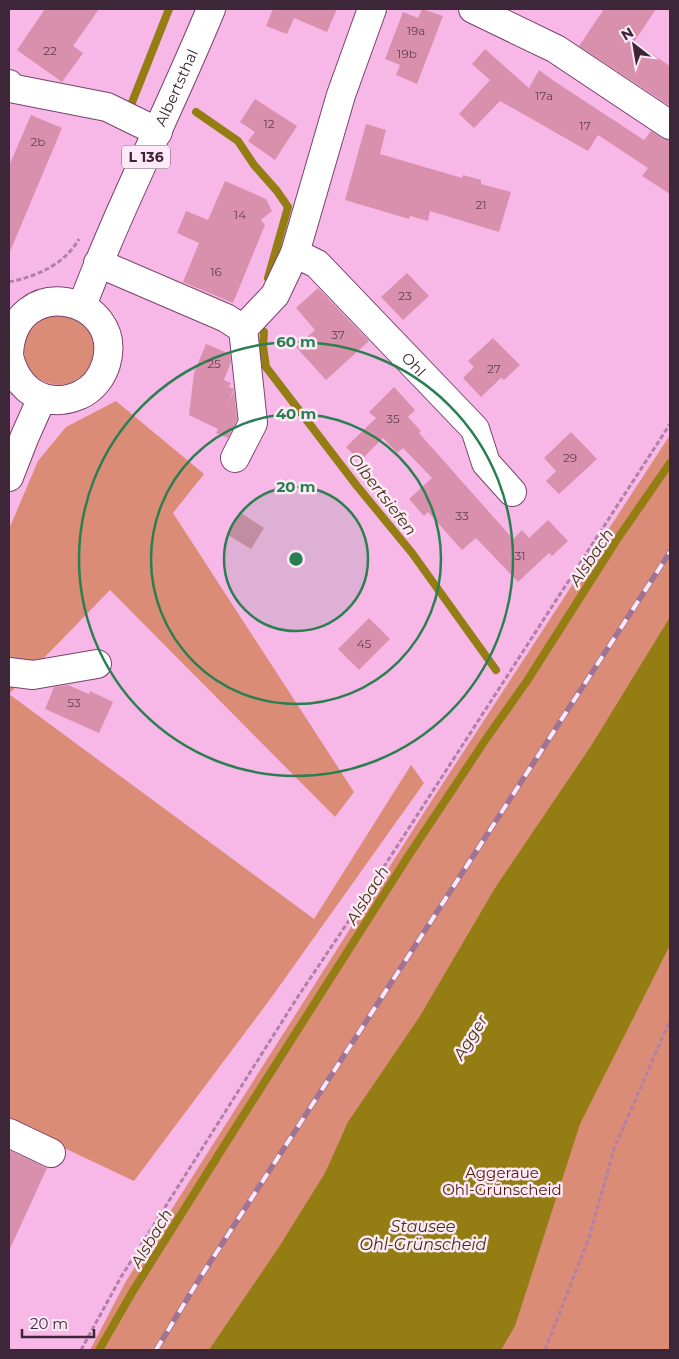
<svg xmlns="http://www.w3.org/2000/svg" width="679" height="1359" viewBox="0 0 679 1359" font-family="Montserrat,sans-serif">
	<rect width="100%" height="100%" fill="#f7b8e7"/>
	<!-- green -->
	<g fill="#da8c77">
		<circle cx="59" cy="350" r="35"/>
		<path d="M 116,401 L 204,474 L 173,513 L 354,792 L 335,817 L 110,590 L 9,694 L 314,919 L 411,765 L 424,783 L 271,998 L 134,1181 L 9,1122 L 9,529 L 38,461 L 66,427 Z"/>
		<path d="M 670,435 L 670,1350 L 90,1350 L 126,1281 L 432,800 Z"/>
	</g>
	<!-- water -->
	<path fill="#947d13" d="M 670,617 L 670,945 L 580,1124 L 515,1326 L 501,1350 L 209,1350 L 279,1247 L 325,1173 L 348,1122 L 420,1016 L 495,888 L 591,746 Z"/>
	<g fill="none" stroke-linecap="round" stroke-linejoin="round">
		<!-- stream -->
		<g stroke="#947d13" stroke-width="8">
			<path d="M 129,110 L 169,9"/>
			<path d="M 196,112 L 238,141 L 254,165 L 277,191 L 288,207 L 268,278"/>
			<path d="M 264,332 L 263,346 L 266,367 L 357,486 L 412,553 L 496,670"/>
			<path d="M 99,1350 L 133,1291 L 229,1138 L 407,858 L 486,739 L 527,681 L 616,541 L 670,463"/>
		</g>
	</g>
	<!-- building -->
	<g fill="#d990ac">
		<path d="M 45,9 L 99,9 L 73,46 L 83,53 L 62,82 L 17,50 Z"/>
		<path d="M 273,9 L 337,9 L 327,32 L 294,18 L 287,34 L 266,26 Z"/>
		<path d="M 422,9 L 443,16 L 417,84 L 396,75 L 400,65 L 385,59 L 403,12 L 418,18 Z"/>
		<path d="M 604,9 L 656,9 L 634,42 L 670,66 L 670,106 L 579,46 Z"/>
		<path d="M 485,49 L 529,88 L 539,70 L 554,81 L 644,140 L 651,131 L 662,138 L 670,140 L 670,194 L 642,176 L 648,168 L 598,135 L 588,151 L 500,101 L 474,128 L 459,114 L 490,80 L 472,64 Z"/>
		<path d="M 255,99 L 297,126 L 275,160 L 248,141 L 255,132 L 240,122 Z"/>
		<path d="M 31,115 L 62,128 L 9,254 L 9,166 Z"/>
		<path d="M 366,124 L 386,130 L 380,154 L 462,178 L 463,175 L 481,180 L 481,184 L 511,192 L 499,232 L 430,211 L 428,221 L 410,216 L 409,219 L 345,200 Z"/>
		<path d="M 225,181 L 266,199 L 272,211 L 261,220 L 265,225 L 233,303 L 183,282 L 199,243 L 177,233 L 186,211 L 208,220 Z"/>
		<path d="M 407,273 L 429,296 L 403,320 L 381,297 Z"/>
		<path d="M 318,288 L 369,341 L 326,380 L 296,347 L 315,330 L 296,308 Z"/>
		<path d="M 493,338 L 520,365 L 504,380 L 501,378 L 481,397 L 463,378 L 474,367 L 468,361 Z"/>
		<path d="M 206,344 L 230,354 L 231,362 L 224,380 L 231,383 L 229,387 L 234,389 L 226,408 L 234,391 L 237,420 L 228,438 L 216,433 L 218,429 L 189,415 L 194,373 Z"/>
		<path d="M 394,387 L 415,410 L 408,417 L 421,431 L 419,433 L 513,539 L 522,530 L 529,538 L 548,520 L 568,541 L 552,556 L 549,553 L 518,582 L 476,538 L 462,550 L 428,512 L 424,516 L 409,499 L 432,478 L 403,448 L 397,453 L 383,438 L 360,461 L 346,447 L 376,418 L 369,412 Z"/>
		<path d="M 571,432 L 597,459 L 559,494 L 546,481 L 556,471 L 544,458 Z"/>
		<path d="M 241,513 L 264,528 L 251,549 L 228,535 Z"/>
		<path d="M 369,618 L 390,639 L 359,670 L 338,649 Z"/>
		<path d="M 68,685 L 89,694 L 90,691 L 113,702 L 99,733 L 45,709 L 54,687 Z"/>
		<path d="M 9,1150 L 47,1168 L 9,1251 Z"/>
	</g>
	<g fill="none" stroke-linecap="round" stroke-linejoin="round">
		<defs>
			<g id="minor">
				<path d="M 473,9 L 556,49 L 670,125"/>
				<path d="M 9,84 L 10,88 L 107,107 L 158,132"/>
				<path id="s1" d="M 295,253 L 317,264 L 475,429 L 486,463 L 512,492"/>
				<path d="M 98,263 L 226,318 L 243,329 L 275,295 L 295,253 L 341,95 L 372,9"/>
				<path d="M 235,458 L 253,423 L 243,329"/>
				<path d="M 9,672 L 33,675 L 97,664"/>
				<path d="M 9,1133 L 51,1153"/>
			</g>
			<g id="major">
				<path id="s2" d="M 82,306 C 120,205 170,109 211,9"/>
				<path d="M 9,355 C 12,271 126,295 106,364 C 102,377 93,389 80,395 C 45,410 17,390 9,356"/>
				<path d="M 9,477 L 25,436 L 42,398"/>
			</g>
		</defs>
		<!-- minor casing -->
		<use href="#minor" stroke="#78426d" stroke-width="30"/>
		<!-- major casing -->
		<use href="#major" stroke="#78426d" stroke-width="30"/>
		<!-- path -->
		<g stroke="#b080a5" stroke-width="3" stroke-dasharray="5 2.5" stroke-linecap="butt">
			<path d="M 9,282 C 37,276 64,265 79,239"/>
			<path d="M 81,1350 L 121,1277 L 297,998 L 354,913 L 670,424"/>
			<path d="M 545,1350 L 589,1238 L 614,1149 L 670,1020"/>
		</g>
		<!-- minor -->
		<use href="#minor" stroke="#fff" stroke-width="28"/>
		<!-- major -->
		<use href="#major" stroke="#fff" stroke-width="28"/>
		<defs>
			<path id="rail" d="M 156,1350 L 198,1281 L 670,552"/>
		</defs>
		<!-- rail casing -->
		<use href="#rail" stroke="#a07395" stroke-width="5.5"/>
		<!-- rail -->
		<use href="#rail" stroke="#fde9f7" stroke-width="4" stroke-dasharray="11" stroke-linecap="butt"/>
	</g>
	<!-- distance rings -->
	<circle cx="296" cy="559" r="72" fill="#2b7e50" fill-opacity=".12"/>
	<g fill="none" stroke="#2b7e50" stroke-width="2.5">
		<circle cx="296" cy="559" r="72"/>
		<circle cx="296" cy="559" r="145"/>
		<circle cx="296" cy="559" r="217"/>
	</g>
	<g text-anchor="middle" stroke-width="5" stroke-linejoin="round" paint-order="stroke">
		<!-- number labels -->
		<g font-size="12" fill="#654056">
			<text x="416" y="35">19a</text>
			<text x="50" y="55">22</text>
			<text x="407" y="58">19b</text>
			<text x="544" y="100">17a</text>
			<text x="269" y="128">12</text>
			<text x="585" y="130">17</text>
			<text x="38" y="146">2b</text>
			<text x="481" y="209">21</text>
			<text x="240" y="219">14</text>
			<text x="216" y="276">16</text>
			<text x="405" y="300">23</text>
			<text x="338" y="339">37</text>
			<text x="214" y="368">25</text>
			<text x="494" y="373">27</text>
			<text x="393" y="423">35</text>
			<text x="570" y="462">29</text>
			<text x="462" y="520">33</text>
			<text x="520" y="560">31</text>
			<text x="364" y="648">45</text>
			<text x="74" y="707">53</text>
		</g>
		<!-- shield labels -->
		<rect fill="#fde9f7" stroke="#776072" stroke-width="1" x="122" y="145.5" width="48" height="23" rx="4"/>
		<g font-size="14" font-weight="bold" fill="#3e2639">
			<text x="146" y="162">L 136</text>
		</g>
		<!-- street labels -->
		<g font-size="15" fill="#3e2639" stroke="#fde9f7">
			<text dy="5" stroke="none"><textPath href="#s2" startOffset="238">Albertsthal</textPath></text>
			<text dy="5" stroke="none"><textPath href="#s1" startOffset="164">Ohl</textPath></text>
		</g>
		<!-- park labels -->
		<g font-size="15" fill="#521a0b" stroke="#fde9f7">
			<text x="502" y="1178">Aggeraue<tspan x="502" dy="17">Ohl-Grünscheid</tspan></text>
		</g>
		<!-- water labels -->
		<g font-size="16" font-style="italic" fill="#3f350c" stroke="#fde9f7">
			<text transform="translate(383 494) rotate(52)" y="6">Olbertsiefen</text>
			<text transform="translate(591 557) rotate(-56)" y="6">Alsbach</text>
			<text transform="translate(367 895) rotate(-58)" y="6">Alsbach</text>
			<text transform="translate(470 1037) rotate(-58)" y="6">Agger</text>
			<text x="423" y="1232">Stausee<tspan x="423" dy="18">Ohl-Grünscheid</tspan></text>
			<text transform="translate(151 1238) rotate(-59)" y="6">Alsbach</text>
		</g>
	</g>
	<circle cx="296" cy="559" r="8" fill="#2b7e50" stroke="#fde9f7" stroke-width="2.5"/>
	<g font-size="15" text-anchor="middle" font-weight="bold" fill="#2b7e50" stroke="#fde9f7" stroke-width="5" stroke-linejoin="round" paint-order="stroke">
		<text x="296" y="347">60 m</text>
		<text x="296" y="419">40 m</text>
		<text x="296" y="492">20 m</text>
	</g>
	<!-- border -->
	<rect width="679" height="1359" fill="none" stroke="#3e2639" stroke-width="20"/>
	<!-- north arrow -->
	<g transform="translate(634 45) rotate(329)" stroke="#fde9f7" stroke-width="4" paint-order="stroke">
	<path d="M0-4L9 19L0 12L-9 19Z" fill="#3e2639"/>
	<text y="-8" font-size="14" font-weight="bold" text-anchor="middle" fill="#3e2639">N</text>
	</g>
	<!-- scale -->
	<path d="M22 1329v8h72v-8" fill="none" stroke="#3e2639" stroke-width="2.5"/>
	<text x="30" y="1329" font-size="15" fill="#3e2639" stroke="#fde9f7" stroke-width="4" paint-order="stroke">20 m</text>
</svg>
